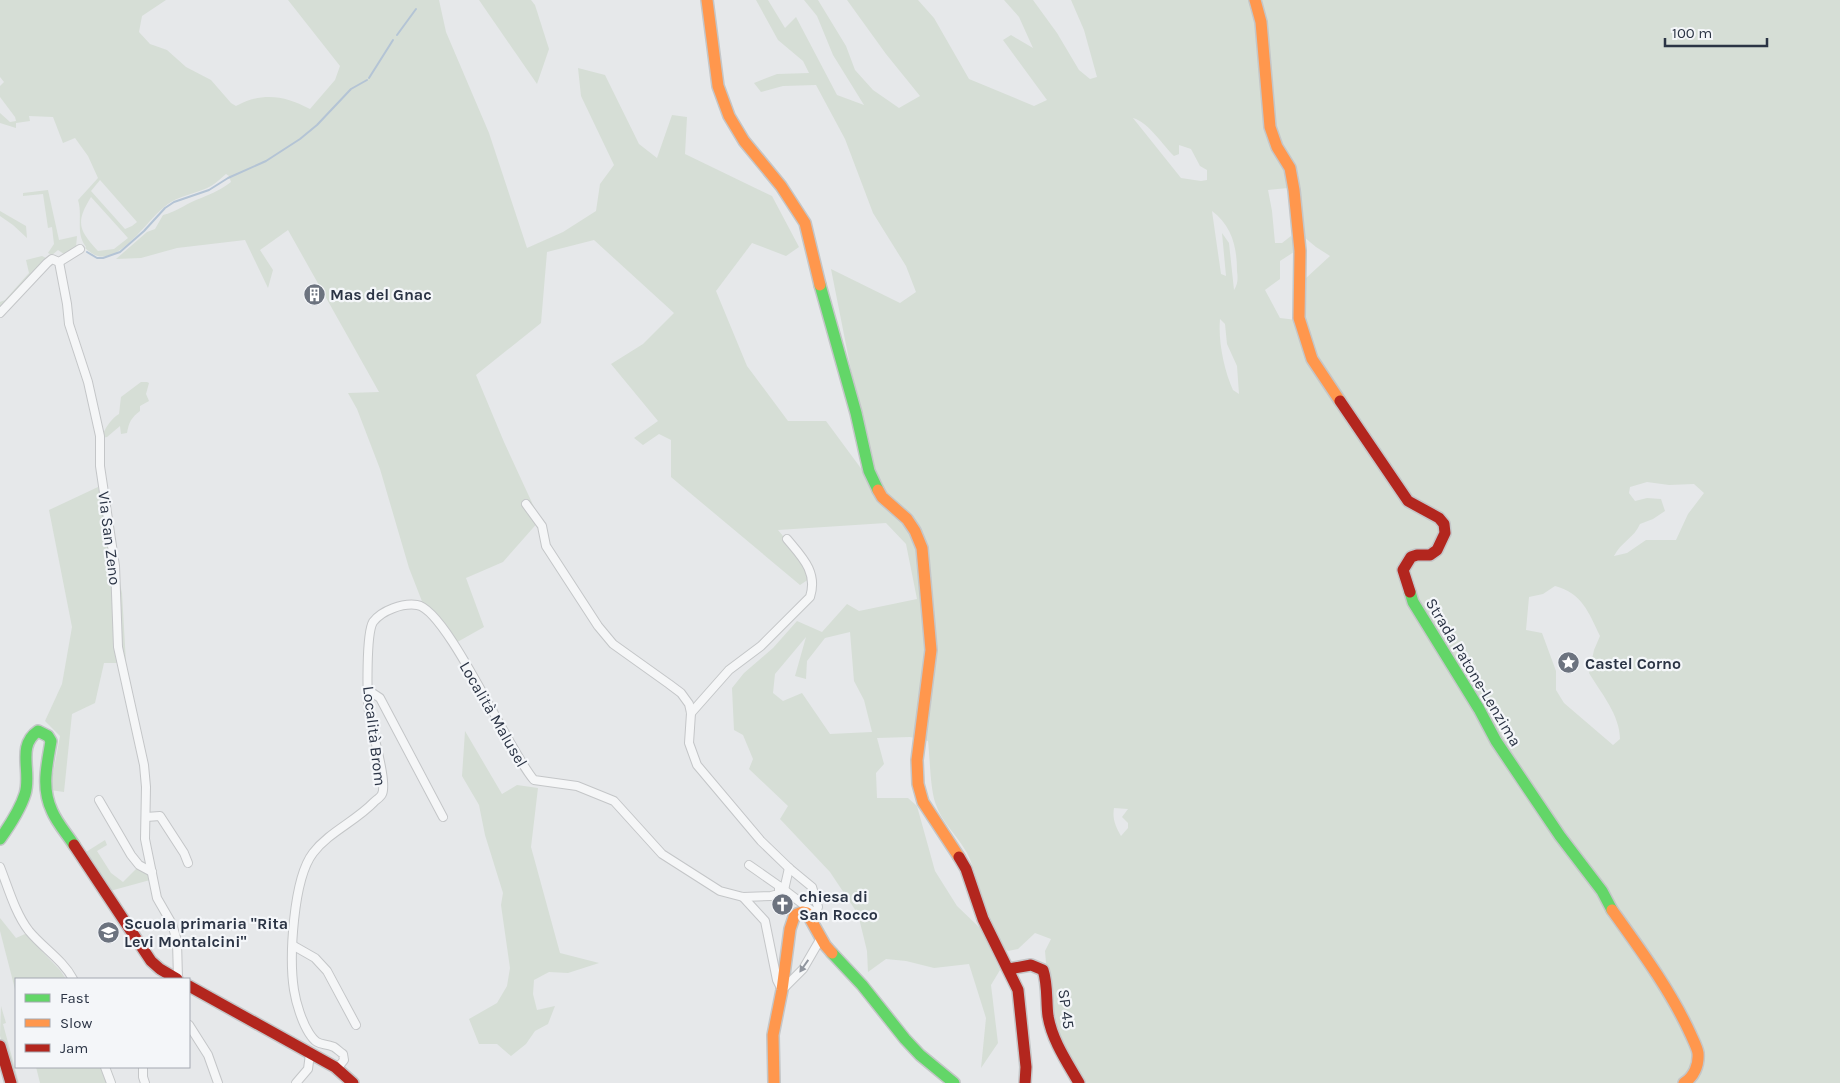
<svg xmlns="http://www.w3.org/2000/svg" width="1840" height="1083" viewBox="0 0 1840 1083" font-family="Karla,sans-serif">
	<rect width="100%" height="100%" fill="#e6e8ea"/>
	<!-- green -->
	<g fill="#d6ded6" fill-rule="evenodd">
		<path d="M 0,0 L 166,0 L 142,16 L 139,32 L 150,44 L 167,50 L 186,67 L 211,80 L 231,103 L 236,106 C 261,92 285,95 310,109 L 335,80 L 340,66 L 288,0 L 439,0 L 446,32 L 489,133 L 527,248 L 563,232 L 596,211 L 600,184 L 614,165 L 581,96 L 578,68 L 605,75 L 639,144 L 657,158 L 672,115 L 687,117 L 685,154 L 772,196 L 799,247 L 786,256 L 752,243 L 716,291 L 747,366 L 788,421 L 826,421 L 874,486 L 831,269 L 900,303 L 916,292 L 906,266 L 873,213 L 845,139 L 816,85 L 783,86 L 761,92 L 754,83 L 777,74 L 809,73 L 803,61 L 778,40 L 756,0 L 768,0 L 785,28 L 796,17 L 837,95 L 864,105 L 833,55 L 817,16 L 804,0 L 818,0 L 846,46 L 855,70 L 873,90 L 899,108 L 920,96 L 886,54 L 847,0 L 918,0 L 934,18 L 969,79 L 1034,106 L 1047,100 L 1003,40 L 1011,35 L 1033,48 L 1019,17 L 1004,0 L 1033,0 L 1057,33 L 1079,70 L 1090,79 L 1097,77 L 1084,30 L 1071,0 L 1840,0 L 1840,1083 L 1080,1083 L 1057,1035 L 1046,963 L 1045,951 L 1051,939 L 1035,933 L 1018,949 L 1008,951 C 980,928 983,884 967,853 C 957,835 941,822 935,802 C 930,786 930,758 928,741 L 910,737 L 877,738 L 884,764 L 876,773 L 877,798 L 908,798 L 917,806 L 935,871 L 957,906 L 981,929 L 1000,970 L 991,985 L 998,1043 L 981,1068 L 986,1018 L 969,964 L 934,968 L 906,961 L 886,959 L 868,972 L 867,951 L 858,914 L 830,872 L 780,819 L 788,806 L 749,769 L 753,759 L 743,735 L 734,730 L 732,688 L 744,673 L 773,648 L 797,621 L 822,632 L 847,604 L 859,611 L 917,599 L 906,544 L 886,523 L 778,530 L 815,575 L 800,585 L 671,477 L 671,440 L 659,434 L 643,445 L 634,438 L 658,421 L 611,364 L 643,344 L 674,313 L 594,240 L 547,252 L 541,323 L 476,375 L 504,442 L 540,520 L 503,562 L 466,578 L 484,627 L 452,645 L 425,609 L 409,568 L 380,469 L 357,409 L 348,393 L 379,392 L 288,230 L 260,250 L 273,270 L 268,288 L 245,240 L 177,248 L 141,258 L 116,259 L 147,232 L 155,229 L 163,215 C 176,212 184,205 196,200 C 211,194 217,192 231,182 L 229,176 L 226,174 C 221,178 216,183 211,186 C 198,193 183,195 171,202 C 151,213 124,262 98,256 C 93,255 89,251 85,248 L 86,247 C 75,233 83,216 78,200 L 98,178 L 88,156 L 75,138 L 63,143 L 53,117 L 29,116 L 30,121 L 16,123 L 16,128 L 0,123 L 0,113 L 10,122 L 16,121 L 15,117 L 0,97 L 0,86 L 4,82 L 0,77 ZM 1133,118 C 1149,123 1162,144 1174,156 L 1179,154 L 1179,145 L 1191,149 L 1200,166 L 1207,170 L 1207,180 L 1201,181 L 1181,178 ZM 100,180 L 137,222 L 132,226 L 125,229 L 91,191 ZM 1288,188 L 1298,232 L 1316,247 L 1330,256 L 1305,279 L 1305,321 L 1280,318 L 1265,290 L 1280,279 L 1280,261 L 1297,250 L 1291,236 L 1282,243 L 1275,243 L 1272,211 L 1268,190 ZM 91,197 L 128,238 L 114,249 L 98,251 C 79,230 75,223 91,197 ZM 1212,211 C 1232,226 1237,247 1237,271 C 1238,278 1238,284 1234,290 L 1229,243 L 1222,233 L 1226,276 L 1221,274 ZM 1220,319 L 1225,324 L 1227,344 L 1237,366 L 1239,394 L 1233,390 C 1224,370 1218,341 1220,319 ZM 1647,482 L 1669,485 L 1694,484 L 1704,493 L 1688,514 L 1676,540 L 1646,540 L 1627,553 L 1614,556 C 1621,542 1634,538 1640,524 L 1653,519 L 1665,511 L 1661,499 L 1647,498 L 1635,501 L 1629,493 L 1630,487 ZM 1555,586 C 1582,593 1589,613 1600,636 L 1594,650 L 1589,673 C 1601,693 1620,715 1620,739 L 1613,745 L 1564,703 L 1556,690 L 1556,671 L 1542,633 L 1526,630 L 1529,597 L 1543,594 ZM 850,632 L 854,681 L 864,700 L 872,732 L 830,734 L 802,693 L 783,701 L 773,693 L 775,674 L 806,637 L 795,676 L 806,679 L 807,661 L 825,638 ZM 1114,808 L 1128,809 L 1122,817 L 1128,823 L 1128,828 L 1121,836 C 1116,827 1112,819 1114,808 Z"/>
		<path d="M 479,0 L 531,0 L 535,5 L 549,49 L 537,84 Z"/>
		<path d="M 48,190 L 59,240 L 77,236 L 76,247 L 64,254 L 58,250 L 52,255 L 48,253 L 54,244 L 52,227 L 48,228 L 43,194 L 23,196 L 23,193 Z"/>
		<path d="M 0,211 L 26,226 L 27,238 L 13,225 L 0,216 Z"/>
		<path d="M 42,256 L 46,258 L 13,298 L 0,310 L 0,302 L 5,300 L 29,273 L 26,260 Z"/>
		<path d="M 141,382 L 147,382 L 149,383 L 146,394 L 149,401 L 140,406 L 140,411 C 131,418 129,422 127,433 L 121,434 L 120,426 L 107,437 L 102,438 C 103,430 112,418 119,414 L 121,397 Z"/>
		<path d="M 98,487 L 122,593 L 126,663 L 104,663 L 95,703 L 72,714 L 64,792 L 50,790 L 60,736 L 45,721 L 62,684 L 72,627 L 49,510 Z"/>
		<path d="M 465,731 L 502,794 L 517,785 L 538,788 L 531,847 L 560,953 L 599,963 L 568,973 L 549,972 L 534,980 L 533,994 L 537,1010 L 555,1006 L 548,1024 L 535,1031 L 526,1044 L 511,1056 L 497,1044 L 479,1044 L 469,1019 L 497,1003 L 507,986 L 510,968 L 501,905 L 503,893 L 485,835 L 479,805 L 462,776 Z"/>
		<path d="M 105,840 L 107,845 L 97,851 L 111,873 L 123,882 L 138,867 L 147,874 L 150,880 L 110,891 L 86,852 Z"/>
		<path d="M 0,918 L 16,938 L 25,934 L 60,970 L 66,979 L 16,979 L 16,993 L 0,931 Z"/>
		<path d="M 1,1006 L 6,1023 L 3,1024 L 19,1083 L 14,1083 L 0,1036 Z"/>
		<path d="M 36,1067 L 103,1067 L 109,1083 L 40,1083 Z"/>
	</g>
	<g fill="none" stroke-linecap="round" stroke-linejoin="round">
		<!-- stream -->
		<g stroke="#b4c4d5" stroke-width="2">
			<path d="M 397,35 L 416,9"/>
			<path d="M 369,78 L 393,40"/>
			<path d="M 87,252 L 97,258 L 103,258 L 120,252 L 144,231 L 165,208 L 174,202 L 209,190 L 228,178 L 266,161 L 300,139 L 317,125 L 351,89 L 367,80"/>
		</g>
		<defs>
			<g id="street">
				<path d="M 59,262 L 67,304 L 69,324 L 88,382 L 100,436 L 100,466 L 115,566 L 118,647 L 144,765 L 146,787 L 145,839 L 157,898 L 172,924 L 177,941 L 178,979"/>
				<path d="M 0,313 L 47,263 L 52,259 L 59,262 L 80,249"/>
				<path d="M 526,504 L 542,526 L 546,546 L 598,626 L 613,644 L 669,684 L 681,693 L 689,704 L 691,713 L 689,743 L 697,765 L 761,841 L 789,868 L 812,887 L 818,907 L 814,915"/>
				<path d="M 368,690 L 380,698 L 443,817"/>
				<path d="M 691,713 L 729,670 L 761,646 L 810,597 C 818,572 802,557 787,539"/>
				<path d="M 99,800 L 131,855 L 139,865 L 152,872"/>
				<path d="M 146,817 L 160,816 L 184,853 L 188,863"/>
				<path d="M 749,865 L 779,886"/>
				<path d="M 0,867 C 8,887 15,913 29,931 C 43,948 63,960 73,979"/>
				<path d="M 784,890 L 789,868"/>
				<path d="M 743,897 L 765,921 L 777,980 L 782,990 L 803,969 L 821,938"/>
				<path d="M 294,946 L 315,958 L 327,971 L 356,1025"/>
				<path d="M 189,1025 L 208,1055 L 218,1083"/>
				<path d="M 105,1067 L 111,1083"/>
				<path d="M 143,1067 L 143,1077 L 145,1083"/>
				<path d="M 335,1067 L 340,1065 L 344,1060 L 343,1054 C 340,1052 337,1049 334,1047 C 321,1042 318,1047 309,1033 C 302,1022 296,1003 294,990 C 289,958 293,879 313,853 C 329,832 356,821 374,802 C 376,800 381,797 382,794 C 388,782 371,729 369,712 C 367,697 366,634 373,622 C 382,610 403,603 417,605 C 447,609 509,752 534,780 L 577,786 L 614,801 L 662,854 L 720,891 L 743,897 L 771,896 L 779,894 L 779,886 L 816,914"/>
				<path d="M 296,1083 L 308,1069 L 310,1054"/>
			</g>
			<g id="fast">
				<path d="M 820,285 L 856,413 L 869,471 L 878,490"/>
				<path d="M 1410,592 L 1413,602 L 1479,709 L 1496,741 L 1560,836 L 1602,891 L 1612,910"/>
				<path d="M 0,839 C 10,825 20,810 25,794 C 32,772 16,746 38,731 L 48,736 L 51,741 C 47,765 41,788 52,811 C 57,823 67,834 74,845"/>
				<path d="M 832,953 L 862,985 L 905,1039 L 920,1055 L 954,1083"/>
			</g>
			<g id="slow">
				<path d="M 707,0 L 718,86 L 729,116 L 744,141 L 781,186 L 805,223 L 820,285"/>
				<path d="M 1255,0 L 1261,22 L 1270,127 L 1277,147 L 1290,168 L 1294,190 L 1300,251 L 1299,318 L 1312,359 L 1340,401"/>
				<path d="M 878,490 L 882,497 L 907,519 L 915,531 L 922,548 L 931,650 L 917,760 L 918,784 L 923,802 L 959,857"/>
				<path d="M 1612,910 C 1640,949 1671,991 1691,1035 C 1693,1040 1697,1047 1698,1053 C 1699,1065 1694,1077 1684,1083"/>
				<path d="M 774,1083 L 773,1035 L 782,990 L 790,929 L 794,917 L 797,914 L 802,912 L 807,913 L 825,945 L 832,953"/>
			</g>
			<g id="jam">
				<path d="M 1340,401 L 1408,501 L 1439,518 L 1444,524 L 1445,533 L 1437,550 L 1430,555 L 1417,555 L 1411,557 L 1403,570 L 1410,592"/>
				<path d="M 74,845 L 151,961 L 160,969 L 177,979"/>
				<path d="M 959,857 L 966,869 L 983,919 L 1018,990 L 1026,1067 L 1025,1083"/>
				<path d="M 1009,969 L 1031,965 L 1043,970 C 1048,985 1046,1001 1048,1016 C 1052,1040 1067,1062 1079,1083"/>
				<path d="M 189,986 L 335,1067 L 353,1083"/>
				<path d="M 0,1046 L 11,1083"/>
			</g>
		</defs>
		<!-- street casing -->
		<use href="#street" stroke="#c4c6c8" stroke-width="10"/>
		<!-- fast casing -->
		<use href="#fast" stroke="#c4c6c8" stroke-width="14"/>
		<!-- slow casing -->
		<use href="#slow" stroke="#c4c6c8" stroke-width="14"/>
		<!-- jam casing -->
		<use href="#jam" stroke="#c4c6c8" stroke-width="14"/>
		<!-- street -->
		<use href="#street" stroke="#f5f6f7" stroke-width="8"/>
		<!-- fast -->
		<use href="#fast" stroke="#63d668" stroke-width="11"/>
		<!-- slow -->
		<use href="#slow" stroke="#ff974d" stroke-width="11"/>
		<!-- jam -->
		<use href="#jam" stroke="#b3261e" stroke-width="11"/>
	</g>
	<!-- one-way arrows -->
	<defs><path id="oneway-solid" d="M-6-.8H1V-3.2L6.5 0L1 3.2V.8H-6Z" transform="scale(1.25)"/></defs>
	<use fill="#90959e" href="#oneway-solid" transform="translate(804 966) rotate(125)"/>
	<!-- icons -->
	<defs>
		<symbol id="building-disc" viewBox="-11 -11 22 22"><circle r="9.5" fill="#6c737f" stroke="#f4f6f9"/><path d="M-4-6H4V6H1V3H-1V6H-4ZM-2.5-4.3h1.7v1.8h-1.7ZM.8-4.3h1.7v1.8H.8ZM-2.5-1h1.7V.8h-1.7ZM.8-1h1.7V.8H.8Z" fill="#fff"/></symbol>
		<symbol id="sight-disc" viewBox="-11 -11 22 22"><circle r="9.5" fill="#6c737f" stroke="#f4f6f9"/><path d="M0-6L1.8-2.2L6-1.7L2.9 1.2L3.7 5.4L0 3.3L-3.7 5.4L-2.9 1.2L-6-1.7L-1.8-2.2Z" fill="#fff"/></symbol>
		<symbol id="church-disc" viewBox="-11 -11 22 22"><circle r="9.5" fill="#6c737f" stroke="#f4f6f9"/><path d="M-1.2-6h2.4v3.5h3.3v2.4h-3.3V6h-2.4V-.1h-3.3v-2.4h3.3Z" fill="#fff"/></symbol>
		<symbol id="school-disc" viewBox="-11 -11 22 22"><circle r="9.5" fill="#6c737f" stroke="#f4f6f9"/><path d="M0-5L7-2L0 1L-7-2ZM-4 1L0 2.5L4 1V4Q0 6-4 4Z" fill="#fff"/></symbol>
	</defs>
	<g fill-rule="evenodd">
		<use href="#building-disc" x="302" y="282" width="25" height="25"/>
		<use href="#sight-disc" x="1556" y="650" width="25" height="25"/>
		<use href="#church-disc" x="770" y="892" width="25" height="25"/>
		<use href="#school-disc" x="96" y="920" width="25" height="25"/>
	</g>
	<g text-anchor="middle" stroke-width="4.5" stroke-linejoin="round" paint-order="stroke">
		<!-- poi labels -->
		<g font-size="16" font-weight="bold" fill="#2b3445" stroke="#f4f6f9" text-anchor="start">
			<text x="330" y="300">Mas del Gnac</text>
			<text x="1585" y="669">Castel Corno</text>
			<text x="799" y="902">chiesa di<tspan x="799" dy="18">San Rocco</tspan></text>
			<text x="124" y="929">Scuola primaria "Rita<tspan x="124" dy="18">Levi Montalcini"</tspan></text>
		</g>
		<!-- street labels -->
		<g font-size="16" fill="#2b3445" stroke="#f4f6f9">
			<text transform="translate(110 538) rotate(83)" y="6">Via San Zeno</text>
			<text transform="translate(1474 672) rotate(59)" y="6">Strada Patone-Lenzima</text>
			<text transform="translate(494 714) rotate(60)" y="6">Località Malusel</text>
			<text transform="translate(375 736) rotate(83)" y="6">Località Brom</text>
			<text transform="translate(1067 1009) rotate(82)" y="6">SP 45</text>
		</g>
	</g>
	<!-- legend -->
	<rect x="15" y="978" width="175" height="90" fill="#f4f6f9" stroke="#a4a8b1"/>
	<rect x="25" y="994" width="25" height="8" fill="#63d668" stroke="#a4a8b1"/>
	<text x="60" y="1003" font-size="15" fill="#2b3445">Fast</text>
	<rect x="25" y="1019" width="25" height="8" fill="#ff974d" stroke="#a4a8b1"/>
	<text x="60" y="1028" font-size="15" fill="#2b3445">Slow</text>
	<rect x="25" y="1044" width="25" height="8" fill="#b3261e" stroke="#a4a8b1"/>
	<text x="60" y="1053" font-size="15" fill="#2b3445">Jam</text>
	<!-- scale -->
	<path d="M1665 38v8h102v-8" fill="none" stroke="#2b3445" stroke-width="2.5"/>
	<text x="1672" y="38" font-size="15" fill="#2b3445" stroke="#f4f6f9" stroke-width="4" paint-order="stroke">100 m</text>
</svg>
